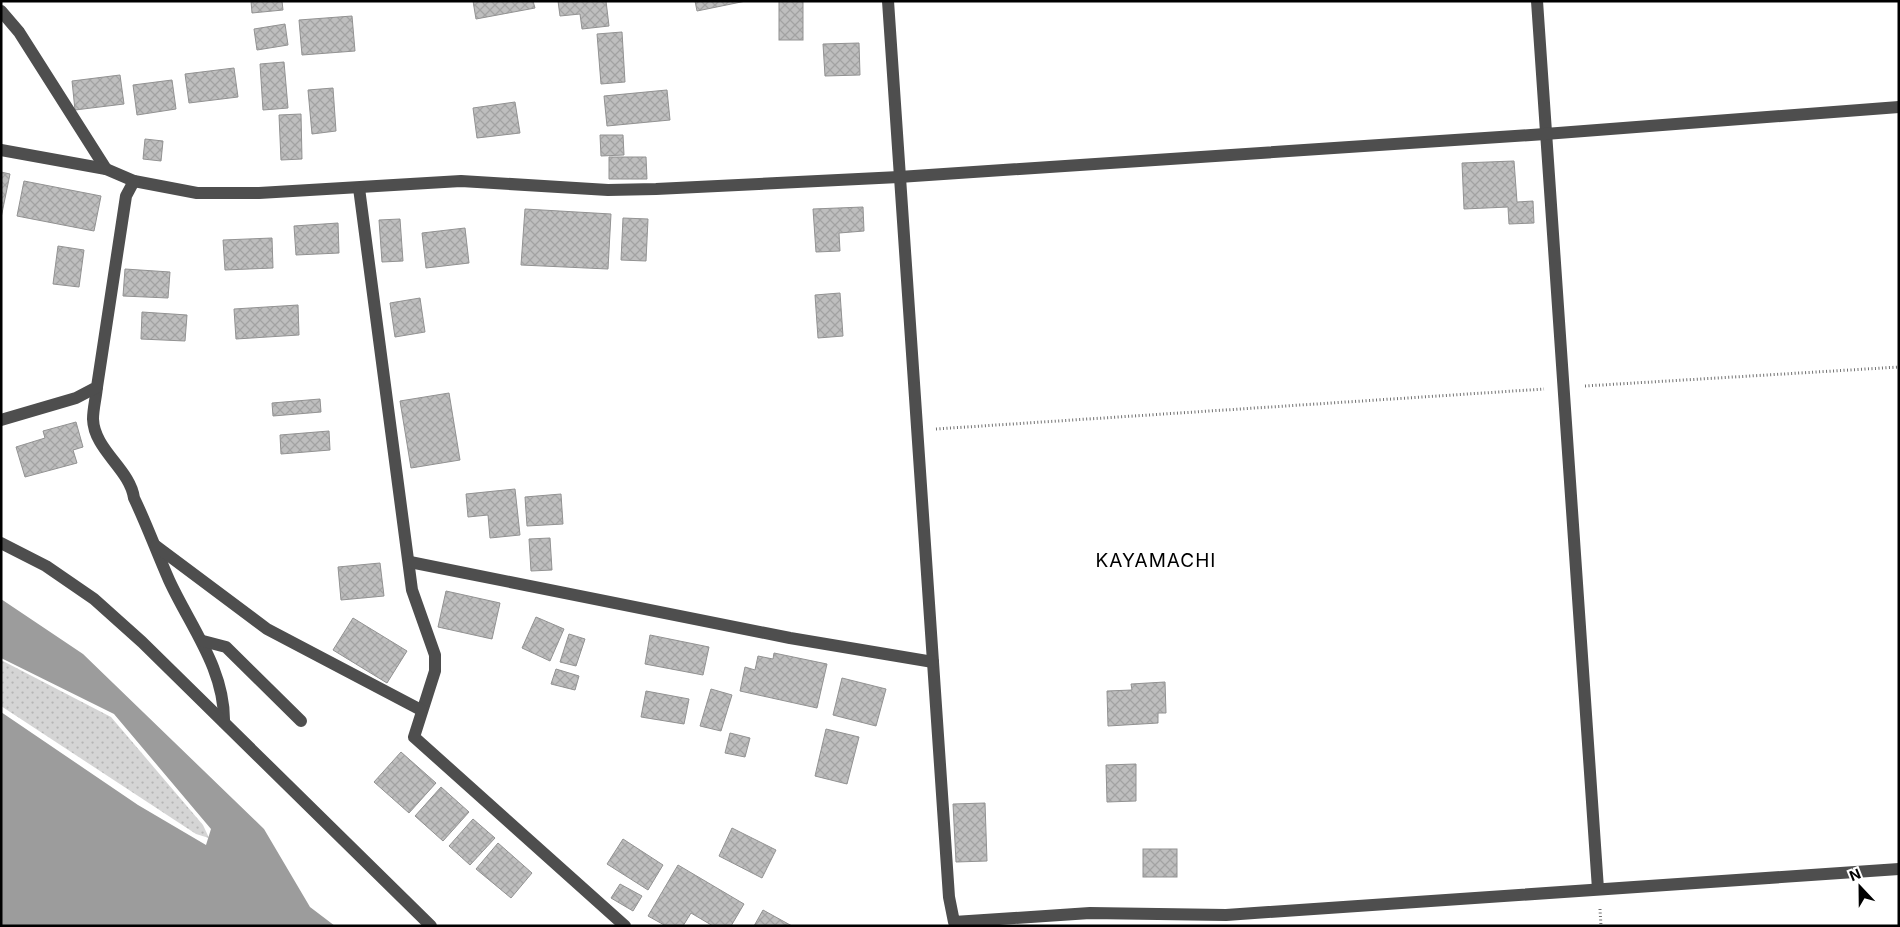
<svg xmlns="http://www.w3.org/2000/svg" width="1900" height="927" viewBox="0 0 1900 927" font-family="Inter,sans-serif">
	<defs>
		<pattern id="grass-dots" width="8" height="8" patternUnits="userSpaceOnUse" patternTransform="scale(1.25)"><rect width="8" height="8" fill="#d5d5d5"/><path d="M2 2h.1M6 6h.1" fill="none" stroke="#b5b5b5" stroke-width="1.8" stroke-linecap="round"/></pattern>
		<pattern id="building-cross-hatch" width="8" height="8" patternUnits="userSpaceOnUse" patternTransform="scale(1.25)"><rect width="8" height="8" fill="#bebebe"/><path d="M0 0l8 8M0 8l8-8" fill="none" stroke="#a2a2a2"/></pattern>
	</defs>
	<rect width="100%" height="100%" fill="#fff"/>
	<!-- grass -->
	<path fill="url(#grass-dots)" d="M 1,660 L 111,717 L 203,825 L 209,838 L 196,834 L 1,706 Z"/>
	<!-- water -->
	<path fill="#9c9c9c" d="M 1,599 L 83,654 L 264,829 L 310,907 L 335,926 L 1,926 L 1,712 L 138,805 L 206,845 L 211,829 L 114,714 L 1,658 Z"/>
	<!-- building -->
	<g fill="url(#building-cross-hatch)" stroke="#929292">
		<path d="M 251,1 L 282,1 L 283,10 L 252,13 Z"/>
		<path d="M 473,1 L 533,1 L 535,8 L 476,19 Z"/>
		<path d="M 558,1 L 606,1 L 609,26 L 582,29 L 580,14 L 560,16 Z"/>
		<path d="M 695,1 L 746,1 L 697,11 Z"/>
		<rect x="779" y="1" width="24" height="39"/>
		<path d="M 352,16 L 355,51 L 302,55 L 299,20 Z"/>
		<path d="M 285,24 L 288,45 L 257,50 L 254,29 Z"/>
		<path d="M 622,32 L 625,82 L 601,84 L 597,34 Z"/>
		<path d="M 859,43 L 860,75 L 825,76 L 823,44 Z"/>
		<path d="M 284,62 L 288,108 L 263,110 L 260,64 Z"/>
		<path d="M 234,68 L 238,97 L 189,103 L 185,74 Z"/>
		<path d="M 120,75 L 124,104 L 75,110 L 72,81 Z"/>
		<path d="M 172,80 L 176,109 L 137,115 L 133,85 Z"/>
		<path d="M 333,88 L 336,131 L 312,134 L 308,90 Z"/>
		<path d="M 667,90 L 670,120 L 607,126 L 604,96 Z"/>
		<path d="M 515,102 L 520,133 L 477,138 L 473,108 Z"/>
		<path d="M 301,114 L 302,159 L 281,160 L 279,115 Z"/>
		<path d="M 600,135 L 623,135 L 624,155 L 601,156 Z"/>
		<path d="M 145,139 L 163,141 L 161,161 L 143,159 Z"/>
		<path d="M 609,157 L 646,157 L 647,179 L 609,179 Z"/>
		<path d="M 1514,161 L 1517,202 L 1533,201 L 1534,223 L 1509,224 L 1508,207 L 1464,209 L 1462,163 Z"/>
		<path d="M 1,172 L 10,174 L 1,218 Z"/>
		<path d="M 24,181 L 101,196 L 94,231 L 17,216 Z"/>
		<path d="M 863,207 L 864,231 L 839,233 L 840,251 L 816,252 L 813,209 Z"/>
		<path d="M 525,209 L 611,214 L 608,269 L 521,265 Z"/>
		<path d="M 623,218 L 648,219 L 646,261 L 621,260 Z"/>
		<path d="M 400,219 L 403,261 L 382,262 L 379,220 Z"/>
		<path d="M 338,223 L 339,253 L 296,255 L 294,226 Z"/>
		<path d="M 465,228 L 469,263 L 426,268 L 422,233 Z"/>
		<path d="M 272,238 L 273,268 L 225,270 L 223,240 Z"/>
		<path d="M 58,246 L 84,250 L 79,287 L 53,284 Z"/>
		<path d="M 125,269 L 170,272 L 168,298 L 123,296 Z"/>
		<path d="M 840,293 L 843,336 L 818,338 L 815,295 Z"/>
		<path d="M 420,298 L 425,332 L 395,337 L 390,303 Z"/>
		<path d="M 298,305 L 299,335 L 236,339 L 234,309 Z"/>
		<path d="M 142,312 L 187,315 L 185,341 L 141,339 Z"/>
		<path d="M 449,393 L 460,460 L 411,468 L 400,401 Z"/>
		<path d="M 320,399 L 321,412 L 273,416 L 272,403 Z"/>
		<path d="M 76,422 L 83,447 L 73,450 L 77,463 L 25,477 L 16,447 L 45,438 L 43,431 Z"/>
		<path d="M 329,431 L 330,450 L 281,454 L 280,435 Z"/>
		<path d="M 515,489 L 520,535 L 490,538 L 488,515 L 468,517 L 466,494 Z"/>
		<path d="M 561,494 L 563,524 L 527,526 L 525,497 Z"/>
		<path d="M 550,538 L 552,570 L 531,571 L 529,539 Z"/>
		<path d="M 380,563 L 384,596 L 341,600 L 338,567 Z"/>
		<path d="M 446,591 L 500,603 L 492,639 L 438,627 Z"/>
		<path d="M 536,617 L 564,629 L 550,661 L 522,648 Z"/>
		<path d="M 353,618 L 407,651 L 387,683 L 333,650 Z"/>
		<path d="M 569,634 L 585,639 L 576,666 L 560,662 Z"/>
		<path d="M 650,635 L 709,647 L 703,675 L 645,664 Z"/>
		<path d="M 774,653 L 827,664 L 817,708 L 740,691 L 745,667 L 755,670 L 758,656 L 773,659 Z"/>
		<path d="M 556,669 L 579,676 L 575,690 L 551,684 Z"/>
		<path d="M 842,678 L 886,689 L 876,726 L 833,715 Z"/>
		<path d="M 1165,682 L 1166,713 L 1158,713 L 1158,723 L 1108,726 L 1107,691 L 1132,690 L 1131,684 Z"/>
		<path d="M 711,689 L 732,695 L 721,731 L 700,726 Z"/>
		<path d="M 646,691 L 689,699 L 684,724 L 641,717 Z"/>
		<path d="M 826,729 L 859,737 L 847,784 L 815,776 Z"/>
		<path d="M 730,733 L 750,738 L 745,757 L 725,753 Z"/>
		<path d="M 401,752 L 436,783 L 409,813 L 374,782 Z"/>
		<path d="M 1136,764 L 1136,801 L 1107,802 L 1106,765 Z"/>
		<path d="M 441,787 L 469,812 L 443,841 L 415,816 Z"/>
		<path d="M 985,803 L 987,861 L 956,862 L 953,804 Z"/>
		<path d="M 473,819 L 495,838 L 470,865 L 449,846 Z"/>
		<path d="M 732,828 L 776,850 L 762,878 L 719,856 Z"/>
		<path d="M 623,839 L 663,865 L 648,890 L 607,864 Z"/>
		<path d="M 498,843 L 532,873 L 511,898 L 476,869 Z"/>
		<rect x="1143" y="849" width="34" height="28"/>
		<path d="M 678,865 L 744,904 L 731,926 L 713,926 L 691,913 L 683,926 L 666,926 L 648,916 Z"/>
		<path d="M 620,884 L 642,896 L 633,911 L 611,898 Z"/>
		<path d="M 763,910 L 792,926 L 754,926 Z"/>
	</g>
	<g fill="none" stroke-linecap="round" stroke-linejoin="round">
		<!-- path -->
		<g stroke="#707070" stroke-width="3" stroke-dasharray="1 2.5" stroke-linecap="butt">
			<path d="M 1585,386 L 1899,367"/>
			<path d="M 936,429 L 1544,389"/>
			<path d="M 1600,909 L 1601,926"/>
		</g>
		<!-- minor -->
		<g stroke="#4e4e4e" stroke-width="12">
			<path d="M 888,1 L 949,897 L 954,922 L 1090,913 L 1226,915 L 1899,869"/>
			<path d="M 1537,1 L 1598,889"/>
			<path d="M 1,11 L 19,32 L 106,169"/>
			<path d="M 1,150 L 106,169 L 134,181 L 197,193 L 259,193 L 461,181 L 608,190 L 656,189 L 899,177 L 1545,134 L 1899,107"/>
			<path d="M 359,188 L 412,590 L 435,655 L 435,671 L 414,737 L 625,926"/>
			<path d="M 97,387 C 96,398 93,409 93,419 C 94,450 130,469 134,498 C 147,525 157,553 169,580 C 190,626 225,669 224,722"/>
			<path d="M 1,420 L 76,398 L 97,387 L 126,196 L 134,181"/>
			<path d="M 1,543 L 46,566 L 94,599 L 142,642 L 431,926"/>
			<path d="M 156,546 L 267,629 L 421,710"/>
			<path d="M 410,562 L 790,638 L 933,662"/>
			<path d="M 203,641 L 226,647 L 301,721"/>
		</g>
	</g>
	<g text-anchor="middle" stroke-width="5" stroke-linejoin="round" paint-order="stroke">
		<!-- quarter labels -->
		<g font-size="19" letter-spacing="1" fill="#000" stroke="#fff">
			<text x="1156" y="567">KAYAMACHI</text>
		</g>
	</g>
	<!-- border -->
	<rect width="1900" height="927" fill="none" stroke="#000000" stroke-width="5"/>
	<!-- north arrow -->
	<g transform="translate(1860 887) rotate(338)" stroke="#ffffff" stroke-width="4" paint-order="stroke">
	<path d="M0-4L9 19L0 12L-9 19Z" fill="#000000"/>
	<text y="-8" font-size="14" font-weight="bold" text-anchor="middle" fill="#000000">N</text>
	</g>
</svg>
